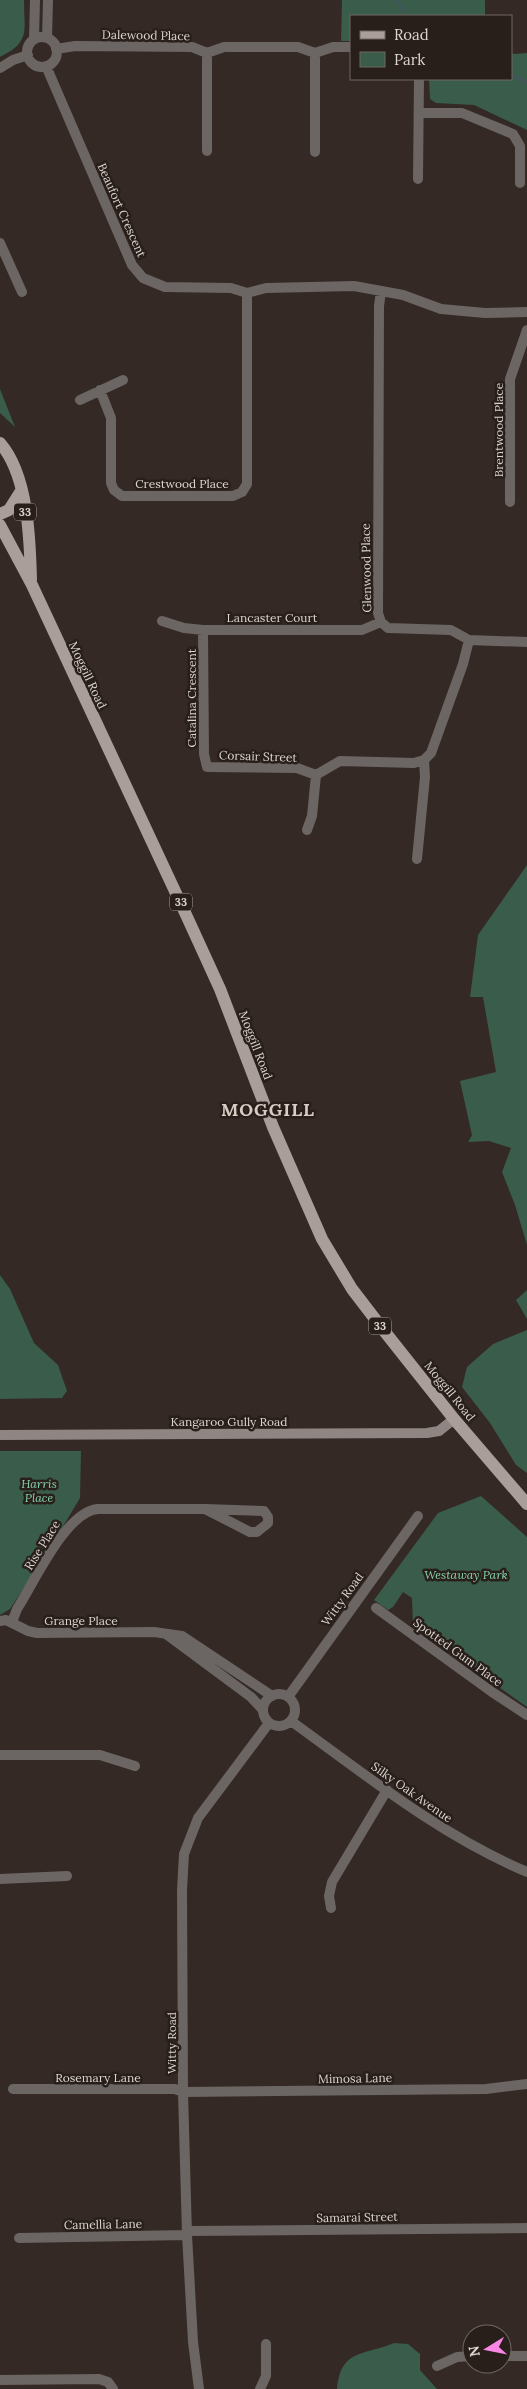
<svg xmlns="http://www.w3.org/2000/svg" width="527" height="2389" font-family="Lora,serif">
  <style>
    .green { fill: #395c4b }
    .lines { fill: none; stroke-linecap: round; stroke-linejoin: round }
    .stream { stroke: #425759; stroke-width: 3 }
    .minor { stroke: #6b6563; stroke-width: 10 }
    .secondary { stroke: #8f8582; stroke-width: 10 }
    .primary { stroke: #aa9e9a; stroke-width: 12 }
    .labels { text-anchor: middle; dominant-baseline: central; stroke-width: 5; stroke-linejoin: round; paint-order: stroke }
    .shield { fill: #291f1a; stroke: #a69e99; stroke-width: 1 }
    .shield-label { font-size: 11px; font-weight: bold; fill: #dbd4d0 }
    .street-label { font-size: 12px; fill: #dbd4d0; stroke: #291f1a }
    .park-label { font-size: 12px; font-style: italic; fill: #85d3ae; stroke: #291f1a }
    .district-label { font-size: 18px; font-weight: bold; letter-spacing: 1px; fill: #daccc5; stroke: #291f1a }
  </style>
  <rect width="100%" height="100%" fill="#342924"/>
  <!-- green -->
  <path class="green" d="M0,0H24C24,31 31,42 0,57Z
    M342,0H485V16H351V41H341Z
    M511,53L514,54L527,53V130L474,105L436,103L430,99L429,79H511Z
    M0,389L15,427L0,413Z
    M527,865V1245L515,1205L502,1172L511,1148L489,1141L468,1142L472,1135L460,1081L496,1072L483,997H470L478,935Z
    M0,1275L10,1289L34,1343L58,1365L67,1391L62,1398L0,1399Z
    M527,1290V1319L516,1300Z
    M527,1330V1473L516,1465L490,1423L462,1387L467,1367L493,1344Z
    M0,1451H81L80,1498L49,1550L10,1609L0,1615Z
    M481,1496L527,1537V1707L413,1626L412,1598L403,1592L393,1607L388,1610L374,1600L438,1513Z
    M394,2343L408,2344L420,2354V2370L437,2389H337C341,2349 362,2356 394,2343Z"/>
  <g class="lines">
    <!-- stream -->
    <path class="stream" d="M396,0L407,16
      M511,75L527,82"/>
    <!-- minor -->
    <path class="minor" d="M27 52a15 15 0 1 1 30 0a15 15 0 1 1-30 0Z
      M47,38L48,0
      M34,39L35,0
      M56,49L75,46L192,47L207,53L224,47H298L315,53L333,47H351
      M207,53V151
      M315,53V152
      M46,66L132,265L143,278L165,287L231,288L247,293L266,288L354,286L403,295L441,309L485,313L527,312
      M0,68L13,60L28,55
      M419,113H462L513,134L520,146V183
      M418,179L419,79
      M0,243L22,292
      M100,390L111,418V483L114,490L122,496H233L242,492L247,484V293
      M80,400L123,380
      M510,502V379L527,330
      M162,621L184,628L203,630H362L381,622
      M203,630L204,754L207,767L297,768L316,775L340,761L414,763L424,760L431,753L463,664L469,640L451,630L388,628L381,622L378,613L379,306L381,291
      M469,640L527,642
      M307,830L312,816L316,775
      M417,859L425,777L424,760
      M205,1509L264,1511L268,1517V1523L257,1532H250Z
      M376,1608L492,1692L527,1715
      M0,1621L6,1620L28,1631L37,1633L154,1632L182,1636L272,1696
      M12,1622L17,1609C34,1583 66,1511 98,1509H205
      M166,1634L251,1697L263,1710
      M263 1710a16 16 0 1 1 32 0a16 16 0 1 1-32 0Z
      M288,1697L418,1516
      M291,1721C367,1776 440,1835 527,1872
      M0,1755H100L135,1766
      M0,1879L67,1876
      M331,1908L329,1896L332,1882L387,1790
      M13,2089H175L183,2092L486,2089L527,2084
      M187,2231L527,2228
      M19,2238L187,2235
      M502,2356H527
      M437,2366L457,2357L472,2356
      M0,2380L99,2379L108,2382L113,2389
      M199,2389L193,2342L187,2235L183,2092L182,1890L184,1854L198,1818L269,1723
      M260,2389L266,2376V2344"/>
    <!-- secondary -->
    <path class="secondary" d="M0,1435L427,1433L439,1431L454,1419"/>
    <!-- primary -->
    <path class="primary" d="M0,443C28,475 30,539 31,580
      M0,514L9,510L21,491
      M0,525L32,585L188,919L220,989L273,1127L322,1239L352,1289L385,1332L454,1419L527,1504"/>
  </g>
  <g class="labels">
    <!-- shield labels -->
    <g class="shield">
      <rect x="14" y="503.5" width="22" height="17" rx="4"/>
      <rect x="170" y="893.5" width="22" height="17" rx="4"/>
      <rect x="369" y="1317.5" width="22" height="17" rx="4"/>
    </g>
    <g class="shield-label">
      <text x="25" y="512">33</text>
      <text x="181" y="902">33</text>
      <text x="380" y="1326">33</text>
    </g>
    <!-- street labels -->
    <g class="street-label">
      <text transform="translate(146 35) rotate(1)">Dalewood Place</text>
      <text transform="translate(122 210) rotate(66)">Beaufort Crescent</text>
      <text transform="translate(498 430) rotate(-90)">Brentwood Place</text>
      <text x="182" y="483">Crestwood Place</text>
      <text transform="translate(366 568) rotate(-91)">Glenwood Place</text>
      <text x="272" y="617">Lancaster Court</text>
      <text transform="translate(88 675) rotate(65)">Moggill Road</text>
      <text transform="translate(191 698) rotate(-90)">Catalina Crescent</text>
      <text transform="translate(258 756) rotate(2)">Corsair Street</text>
      <text transform="translate(256 1045) rotate(69)">Moggill Road</text>
      <text transform="translate(450 1391) rotate(51)">Moggill Road</text>
      <text x="229" y="1421">Kangaroo Gully Road</text>
      <text transform="translate(42 1545) rotate(-58)">Rise Place</text>
      <text transform="translate(342 1599) rotate(-54)">Witty Road</text>
      <text x="81" y="1620">Grange Place</text>
      <text transform="translate(458 1652) rotate(36)">Spotted Gum Place</text>
      <text transform="translate(412 1792) rotate(35)">Silky Oak Avenue</text>
      <text transform="translate(171 2043) rotate(-90)">Witty Road</text>
      <text x="98" y="2077">Rosemary Lane</text>
      <text transform="translate(355 2078) rotate(-1)">Mimosa Lane</text>
      <text transform="translate(357 2217) rotate(-1)">Samarai Street</text>
      <text transform="translate(103 2224) rotate(-1)">Camellia Lane</text>
    </g>
    <!-- park labels -->
    <g class="park-label">
      <text x="39" y="1483">Harris<tspan x="39" dy="14">Place</tspan></text>
      <text x="466" y="1574">Westaway Park</text>
    </g>
    <!-- district labels -->
    <g class="district-label">
      <text x="268" y="1109">MOGGILL</text>
    </g>
  </g>
  <!-- legend -->
  <rect x="350" y="15" width="162" height="65" fill="#291f1a" stroke="#706763"/>
  <rect x="360" y="31" width="25" height="8" fill="#aa9e9a" stroke="#706763"/>
  <text x="394" y="40" font-size="15" fill="#dbd4d0">Road</text>
  <rect x="360" y="52" width="25" height="15" fill="#395c4b" stroke="#706763"/>
  <text x="394" y="65" font-size="15" fill="#dbd4d0">Park</text>
  <!-- north arrow -->
  <g transform="translate(487 2349) rotate(260)"><circle r="24" fill="#291f1a" stroke="#706763"/>
  <path d="M0-4L9 19L0 12L-9 19Z" fill="#fa87e7"/>
  <text y="-8" font-size="14" font-weight="bold" text-anchor="middle" fill="#dbd4d0">N</text>
  </g>
</svg>
